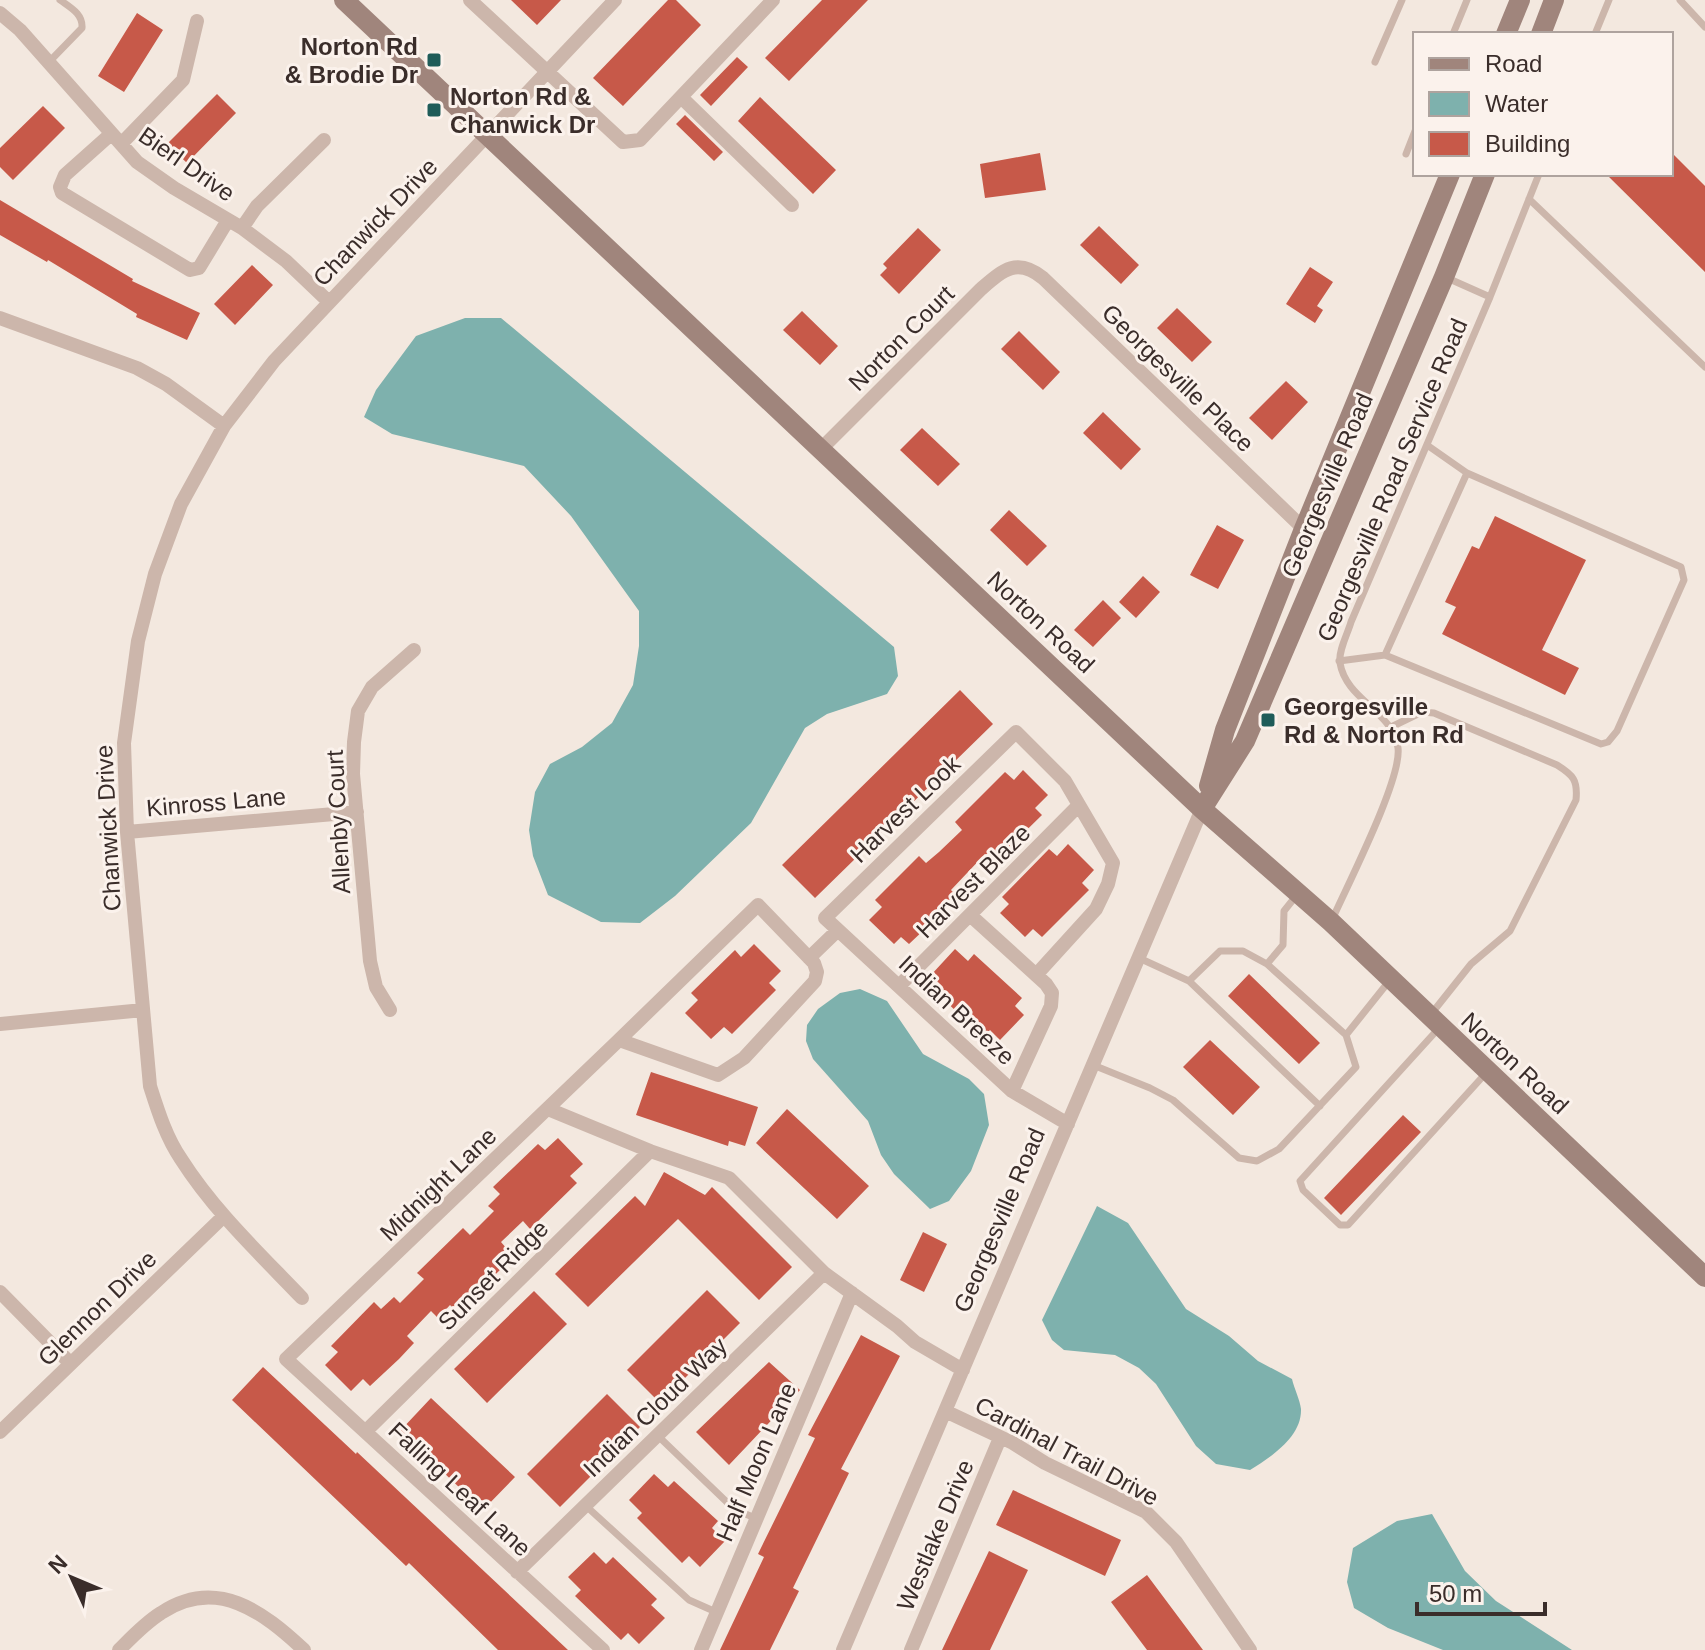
<svg xmlns="http://www.w3.org/2000/svg" width="1705" height="1650" font-family="Arial,sans-serif">
  <style>
    .water { fill: #7eb1ad }
    .building { fill: #c75949 }
    .lines { fill: none; stroke-linecap: round; stroke-linejoin: round }
    .lane { stroke: #ccb6ab; stroke-width: 7 }
    .street { stroke: #ccb6ab; stroke-width: 14 }
    .secondary { stroke: #a0857c; stroke-width: 20 }
    .poi-dot { fill: #1f5c59; stroke: #fbf2ec; stroke-width: 3 }
    .labels { text-anchor: middle; dominant-baseline: central; stroke-width: 6; stroke-linejoin: round; paint-order: stroke }
    .poi-label { font-size: 24px; font-weight: bold; fill: #3a2d2a; stroke: #fbf2ec; text-anchor: start }
    .street-label { font-size: 24px; fill: #3a2d2a; stroke: #fbf2ec }
  </style>
  <rect width="100%" height="100%" fill="#f3e8df"/>
  <!-- water -->
  <path class="water" d="M465,318H501L894,647L898,676L887,694L827,714L805,728L751,823L675,896L640,923L601,922L548,895L533,856L529,830L535,792L550,764L582,747L612,723L633,685L639,646V611L571,516L524,466L392,434L364,417L376,390L416,336Z
    M860,989L887,1001L923,1054L969,1079L984,1094L989,1125L971,1171L949,1201L930,1209L894,1174L881,1155L868,1121L813,1059L806,1041L807,1025L818,1009L840,993Z
    M1097,1206L1128,1223L1186,1309L1229,1336L1258,1361L1292,1379C1294,1388 1300,1400 1301,1409C1302,1437 1271,1457 1250,1470L1216,1464L1196,1446L1156,1384L1139,1368L1115,1355L1064,1350L1052,1340L1042,1320Z
    M1432,1514L1465,1571L1496,1601L1572,1650H1443L1388,1628L1354,1608L1347,1582L1353,1548L1397,1521Z"/>
  <!-- building -->
  <path class="building" d="M511,0H561L537,25Z
    M668,0H676L701,25L623,106L593,78Z
    M822,0H868L789,81L765,58Z
    M137,13L163,30L124,92L98,76Z
    M737,57L748,67L711,106L700,95Z
    M217,94L236,113L187,163L167,144Z
    M760,97L836,170L813,194L738,121Z
    M43,106L65,128L13,180L0,167V148Z
    M685,115L723,152L714,161L676,124Z
    M1671,152L1705,186V272L1606,174H1671Z
    M1040,153L1046,190L985,198L980,164Z
    M0,200L133,279L132,281L200,313L187,340L136,317L137,314L48,260L47,262L0,235Z
    M1099,226L1139,265L1121,284L1080,245Z
    M918,228L941,250L899,294L880,275L887,268L883,264Z
    M252,265L273,285L235,325L214,304Z
    M1310,267L1333,282L1317,306L1323,310L1315,323L1286,304Z
    M1177,308L1212,342L1192,362L1157,328Z
    M802,311L838,346L820,365L783,330Z
    M1019,331L1060,372L1043,390L1001,349Z
    M1286,381L1308,402L1272,440L1249,418Z
    M1103,412L1141,449L1121,470L1083,433Z
    M922,428L960,464L938,486L900,450Z
    M1009,510L1047,546L1027,566L990,530Z
    M1495,516L1586,560L1542,650L1579,668L1565,695L1442,634L1456,607L1445,602L1472,546L1479,549Z
    M1217,525L1244,540L1218,589L1190,575Z
    M1143,576L1160,592L1136,618L1119,602Z
    M1103,600L1121,618L1093,647L1074,630Z
    M960,690L993,724L815,898L782,865Z
    M1023,770L1048,795L1035,808L1042,815L994,862L985,854L951,890L958,898L909,944L901,937L894,944L869,920L882,907L875,900L919,856L926,863L939,852L962,830L955,822L1005,772L1014,780Z
    M1068,844L1094,870L1082,883L1089,890L1042,937L1033,929L1025,937L1000,913L1009,904L1002,897L1049,849L1057,856Z
    M754,944L781,971L769,983L776,990L732,1034L724,1027L711,1039L685,1013L698,1000L691,993L735,950L741,957Z
    M955,949L968,961L974,954L1022,998L1015,1006L1024,1015L1000,1040L990,1030L983,1037L937,993L943,987L931,975Z
    M1249,974L1320,1043L1299,1064L1228,996Z
    M1210,1040L1260,1087L1233,1115L1183,1067Z
    M651,1072L758,1107L745,1146L729,1141L728,1146L636,1115Z
    M787,1109L869,1186L837,1219L756,1143Z
    M1403,1115L1421,1132L1341,1215L1324,1198Z
    M558,1138L583,1164L570,1176L577,1183L530,1229L523,1221L501,1242L507,1249L495,1261L502,1268L457,1312L450,1305L438,1318L431,1311L407,1336L414,1343L399,1359L370,1386L363,1379L351,1391L325,1365L338,1352L331,1346L374,1302L381,1309L394,1297L400,1303L424,1279L417,1273L463,1228L470,1235L494,1211L488,1206L500,1194L493,1187L538,1144L545,1150Z
    M664,1172L705,1195L712,1187L792,1267L759,1300L678,1219L588,1307L555,1274L635,1196L645,1206Z
    M923,1232L947,1244L924,1292L900,1280Z
    M707,1290L740,1323L660,1403L627,1370Z
    M534,1291L567,1324L487,1403L454,1369Z
    M861,1335L900,1356L841,1469L849,1473L793,1588L799,1591L770,1650H720L764,1557L758,1554L815,1438L808,1435Z
    M769,1362L800,1390L729,1465L696,1432Z
    M263,1367L356,1454L357,1452L568,1650H498L409,1563L406,1566L232,1400Z
    M607,1394L640,1427L560,1507L527,1474Z
    M431,1398L515,1477L483,1510L400,1431Z
    M654,1474L668,1487L674,1481L718,1521L712,1528L725,1541L700,1567L689,1556L682,1563L637,1518L642,1513L629,1500Z
    M1013,1490L1121,1540L1105,1576L996,1525Z
    M989,1551L1028,1570L990,1650H942Z
    M594,1552L606,1564L613,1557L657,1599L651,1605L665,1618L639,1644L628,1633L621,1640L575,1596L581,1590L568,1577Z
    M1147,1575L1203,1650H1147L1111,1602Z"/>
  <g class="lines">
    <!-- lane -->
    <path class="lane" d="M1680,0L1705,27
      M1453,34L1467,0
      M1595,34L1609,0
      M49,62L82,28C83,14 71,8 60,0
      M1375,62L1402,0
      M1406,154L1415,131
      M1529,199L1705,367
      M1445,277L1490,297
      M1385,655L1601,744L1608,742L1617,731L1684,580L1681,567L1467,473
      M1339,661L1385,655L1467,473L1427,445
      M1389,728L1422,712L1434,713L1557,765C1573,775 1578,780 1576,800L1510,931L1471,964L1432,1013
      M1332,920C1347,886 1402,779 1398,748C1393,711 1346,700 1340,663C1338,651 1348,633 1351,622L1490,297L1539,174
      M1139,958L1189,981L1220,951H1243L1267,964L1283,945L1284,911L1296,896
      M1189,981L1320,1106
      M1439,1028L1300,1181L1303,1190L1340,1225H1348L1486,1073
      M1346,1035L1390,980
      M1093,1065L1150,1088L1173,1100L1239,1158L1257,1161L1279,1149L1356,1067L1346,1035L1267,964
      M657,1435L734,1509L755,1518
      M586,1506L689,1600L716,1612"/>
    <!-- street -->
    <path class="street" d="M470,0L623,142L640,140L773,0
      M0,13L20,30L137,162L174,188L242,228L286,261L329,302
      M682,98L792,205
      M111,134L65,175L60,187L62,193L190,270L199,268L228,220
      M121,144L183,80L197,21
      M242,228L257,206L324,140
      M0,318L137,368L166,384L224,426
      M820,450L981,289C1003,270 1017,257 1043,278L1304,529
      M127,832L357,812
      M758,905L814,963L817,972L815,981L744,1058L718,1075L619,1040Z
      M970,915L1046,984L1052,993L1051,1006L1012,1091
      M809,958L838,930
      M1036,975L1096,909L1108,884L1113,863L1065,781L1016,732L825,918L1012,1091L1068,1124
      M899,986L1078,806
      M390,1010L376,987L370,961L353,774L354,742L358,711L372,687L414,650
      M0,1024L143,1010
      M548,1109L650,1151L729,1178L824,1273L897,1326L915,1342L963,1370
      M0,1292L70,1363
      M302,1298C260,1254 214,1211 181,1159C166,1137 158,1111 150,1086L127,832L124,743L138,641L155,574L181,504L224,426L274,361L615,0
      M945,1411L1013,1443L1045,1463L1146,1512L1176,1542L1250,1650
      M366,1431L650,1151
      M0,1432L224,1216
      M517,1572L824,1273
      M119,1650C132,1637 145,1623 161,1613C217,1576 263,1612 304,1650
      M603,1650L286,1359L619,1040
      M701,1650L852,1293
      M843,1650L1202,809
      M911,1650L1000,1438"/>
    <!-- secondary -->
    <path class="secondary" d="M344,0L1202,809L1331,922L1705,1277
      M1506,34L1520,0
      M1541,34L1554,0
      M1209,786L1225,730L1304,529L1450,174
      M1202,809L1245,741L1444,277L1485,174"/>
  </g>
  <!-- markers -->
  <g class="poi-dot">
    <rect x="426" y="52" width="16" height="16" rx="4"/>
    <rect x="426" y="102" width="16" height="16" rx="4"/>
    <rect x="1260" y="712" width="16" height="16" rx="4"/>
  </g>
  <g class="labels">
    <!-- poi labels -->
    <g class="poi-label">
      <text x="418" y="46" text-anchor="end">Norton Rd<tspan x="418" dy="28">&amp; Brodie Dr</tspan></text>
      <text x="450" y="96">Norton Rd &amp;<tspan x="450" dy="28">Chanwick Dr</tspan></text>
      <text x="1284" y="706">Georgesville<tspan x="1284" dy="28">Rd &amp; Norton Rd</tspan></text>
    </g>
    <!-- street labels -->
    <g class="street-label">
      <text transform="translate(187 164) rotate(35)">Bierl Drive</text>
      <text transform="translate(375 222) rotate(-46)">Chanwick Drive</text>
      <text transform="translate(901 338) rotate(-45)">Norton Court</text>
      <text transform="translate(1178 378) rotate(44)">Georgesville Place</text>
      <text transform="translate(1392 480) rotate(-67)">Georgesville Road Service Road</text>
      <text transform="translate(1327 485) rotate(-67)">Georgesville Road</text>
      <text transform="translate(1041 622) rotate(43)">Norton Road</text>
      <text transform="translate(216 802) rotate(-5)">Kinross Lane</text>
      <text transform="translate(905 809) rotate(-44)">Harvest Look</text>
      <text transform="translate(338 822) rotate(-93)">Allenby Court</text>
      <text transform="translate(108 828) rotate(-93)">Chanwick Drive</text>
      <text transform="translate(973 881) rotate(-45)">Harvest Blaze</text>
      <text transform="translate(957 1010) rotate(43)">Indian Breeze</text>
      <text transform="translate(1515 1063) rotate(43)">Norton Road</text>
      <text transform="translate(438 1184) rotate(-44)">Midnight Lane</text>
      <text transform="translate(999 1220) rotate(-67)">Georgesville Road</text>
      <text transform="translate(493 1275) rotate(-45)">Sunset Ridge</text>
      <text transform="translate(97 1308) rotate(-44)">Glennon Drive</text>
      <text transform="translate(655 1407) rotate(-44)">Indian Cloud Way</text>
      <text transform="translate(1067 1451) rotate(28)">Cardinal Trail Drive</text>
      <text transform="translate(756 1462) rotate(-67)">Half Moon Lane</text>
      <text transform="translate(460 1489) rotate(43)">Falling Leaf Lane</text>
      <text transform="translate(935 1535) rotate(-67)">Westlake Drive</text>
    </g>
  </g>
  <!-- legend -->
  <rect x="1413" y="32" width="260" height="144" fill="#fbf2ec" stroke="#aea39e" stroke-width="2"/>
  <rect x="1429" y="58" width="40" height="12" fill="#a0857c" stroke="#aea39e" stroke-width="2"/>
  <text x="1485" y="72" font-size="24" fill="#3a2d2a">Road</text>
  <rect x="1429" y="92" width="40" height="24" fill="#7eb1ad" stroke="#aea39e" stroke-width="2"/>
  <text x="1485" y="112" font-size="24" fill="#3a2d2a">Water</text>
  <rect x="1429" y="132" width="40" height="24" fill="#c75949" stroke="#aea39e" stroke-width="2"/>
  <text x="1485" y="152" font-size="24" fill="#3a2d2a">Building</text>
  <!-- north arrow -->
  <g transform="translate(72 1578) rotate(314)" stroke="#fbf2ec" stroke-width="6" paint-order="stroke">
  <path d="M0-6L14 30L0 20L-14 30Z" fill="#3a2d2a"/>
  <text y="-12" font-size="22" font-weight="bold" text-anchor="middle" fill="#3a2d2a">N</text>
  </g>
  <!-- scale -->
  <path d="M1417 1602v12h128v-12" fill="none" stroke="#3a2d2a" stroke-width="4"/>
  <text x="1429" y="1602" font-size="24" fill="#3a2d2a" stroke="#fbf2ec" stroke-width="6" paint-order="stroke">50 m</text>
</svg>
